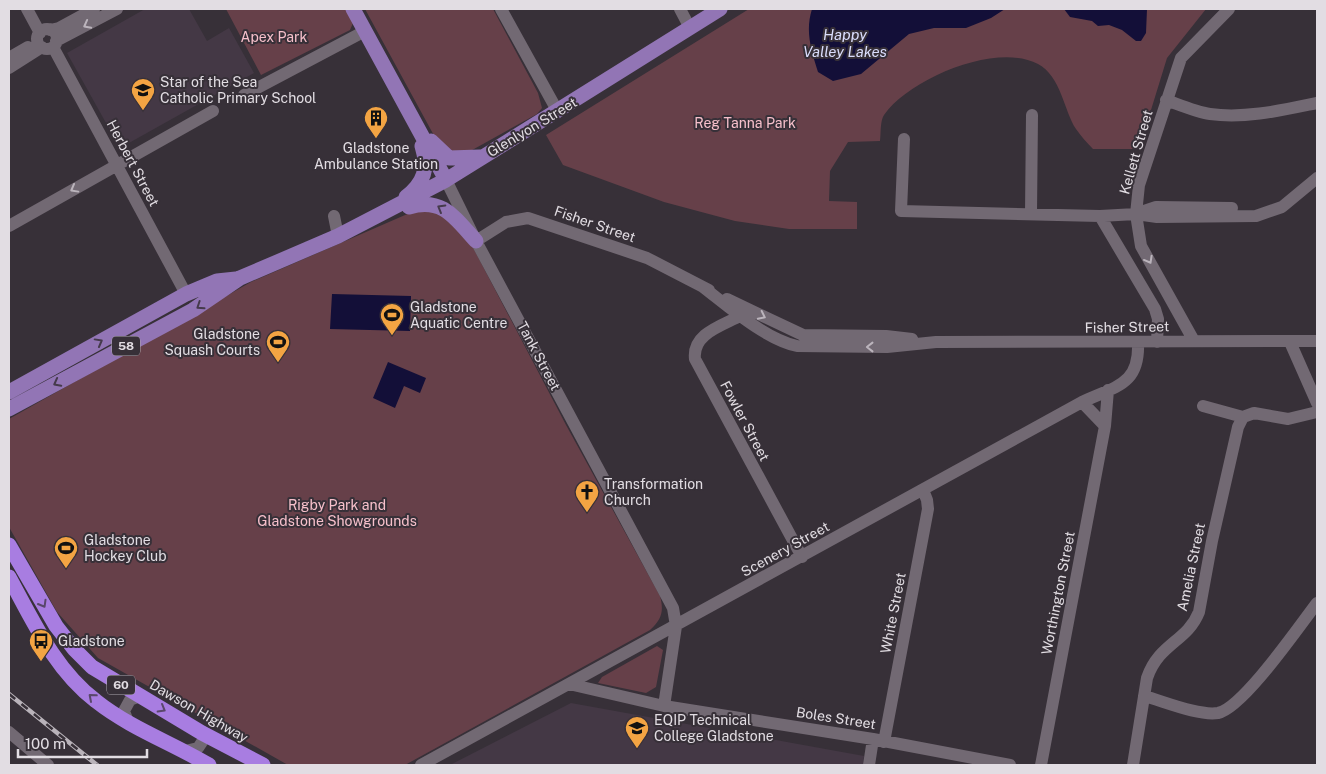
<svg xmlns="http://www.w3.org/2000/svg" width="1326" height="774" font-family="'Public Sans',sans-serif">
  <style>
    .built { fill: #443845 }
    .green { fill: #664049 }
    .water { fill: #130f38 }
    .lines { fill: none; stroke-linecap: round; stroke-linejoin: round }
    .minor { stroke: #726973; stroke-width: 12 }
    .major { stroke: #9275b5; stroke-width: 15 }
    .highway { stroke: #a87de1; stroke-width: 15 }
    .rail-casing { stroke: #b9b3ba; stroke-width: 4.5 }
    .rail { stroke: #373038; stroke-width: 2.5; stroke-dasharray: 8; stroke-linecap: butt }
    .oneway { stroke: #bbb4bc }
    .oneway2 { stroke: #453a4b }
    .oneway3 { stroke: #59476b }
    .labels { text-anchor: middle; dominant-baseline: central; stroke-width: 4; stroke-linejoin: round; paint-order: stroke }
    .shield { fill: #373038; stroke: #afa9b0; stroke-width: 1 }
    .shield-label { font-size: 12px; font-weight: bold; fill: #e2dde3 }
    .park-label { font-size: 14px; fill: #f7c0cb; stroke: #373038 }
    .poi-label { font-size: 14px; fill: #e2dde3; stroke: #373038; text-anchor: start }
    .street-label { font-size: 14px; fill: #e2dde3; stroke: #373038 }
    .water-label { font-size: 15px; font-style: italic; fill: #daddfc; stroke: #373038 }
  </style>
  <rect width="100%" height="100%" fill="#373038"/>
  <!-- built -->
  <path class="built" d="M145,9H189L207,41L229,28L254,73L120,148L67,53Z
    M571,703L864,756L863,765H450Z"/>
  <!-- green -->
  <path class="green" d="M226,9H347L353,23L350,30L261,75Z
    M365,9H493L538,93L542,108L537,114L465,154H456L437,141Z
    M749,9H1206L1167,58L1139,149H1093C1087,143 1081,136 1076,129C1064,111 1061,76 1038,64C997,42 910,78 884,115C880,121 881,133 880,141L848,142L830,171L829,201L857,202V229H789L735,221L664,202L563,165L546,135Z
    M437,209L468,238L566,425L660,596C664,611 662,619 650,630L405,765H288L98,658L57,612L9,527V419L251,282L412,212Z
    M657,646L663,650L656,687L646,693L598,683L602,677Z"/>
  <!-- water -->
  <path class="water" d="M812,9H1005L991,18L966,28H934L909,34L861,74L833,81L818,72C811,50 805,31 812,9Z
    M1064,9H1147L1146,33L1141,41H1136L1122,30L1109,25L1098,26L1092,21L1070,17Z
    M332,294L411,296L410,331L330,329Z
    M388,362L426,378L420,393L404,386L395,408L373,398Z"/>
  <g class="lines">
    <!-- minor -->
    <path class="minor" d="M27,9L40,33
      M501,9L558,112
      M680,9L690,28
      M37 39a10 10 0 1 1 20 0a10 10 0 1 1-20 0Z
      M50,30L59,28L94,9
      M56,41L117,9
      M53,47L186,294
      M9,58L28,47
      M9,68L42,47
      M244,95L365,31
      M1166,100C1180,105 1196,112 1210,114C1245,119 1283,110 1317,103
      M904,139L901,211L1100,216L1136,214L1157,217L1256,216L1282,207L1317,178
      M446,180L476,241L673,608L676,626L664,706
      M1031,213L1032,115
      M1138,213L1156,207L1232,208
      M334,216L338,236
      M1100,216L1155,309L1158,319L1157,342
      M9,226L213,111
      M476,241L506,222L528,218L647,258L709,290
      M703,287C729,307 765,339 797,346L887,347L936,342L1317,341
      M727,299L803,335L886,336L912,339
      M740,316C721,326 692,334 695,359L802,557
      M1194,341L1141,246L1136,214L1139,185L1181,58L1229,9
      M1290,342L1317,403
      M1082,402L1105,426
      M1203,406L1243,417L1254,413L1288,419L1317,412
      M569,684L664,706L873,739L1010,765
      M1144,696C1163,701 1198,716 1218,713C1243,708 1300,625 1317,603
      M128,722L124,711L130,700L140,696
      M9,732L48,765
      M884,742L928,509L927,500L923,490
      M185,751L198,748L204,739L202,733
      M421,765L1082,402C1116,386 1140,385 1138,342
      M869,765L873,739
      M1041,765L1105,426L1108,390
      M1133,765L1147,678C1159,643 1187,642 1199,612L1212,541L1238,427L1243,417"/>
    <!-- major -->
    <path class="major" d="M353,9L446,180
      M431,141L449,158L480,157
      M406,197C424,183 429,168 422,146
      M409,207C443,197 455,218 476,241
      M9,392L186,294L217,281L236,279
      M9,409L193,310L240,278L338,236L446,180L720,9"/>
    <!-- highway -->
    <path class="highway" d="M9,545L56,626L74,649L92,667L202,733L263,765
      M9,577C33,621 55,670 96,701C130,728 172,743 209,765"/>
    <!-- rail casing -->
    <g class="rail-casing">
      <path id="rail" d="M9,694L97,765"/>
    </g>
    <!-- rail -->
    <use href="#rail" class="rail"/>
  </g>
  <!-- one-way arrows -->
  <defs><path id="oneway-chevron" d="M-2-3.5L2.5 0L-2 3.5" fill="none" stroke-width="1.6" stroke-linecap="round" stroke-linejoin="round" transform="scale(1.25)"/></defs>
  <g class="oneway">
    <use href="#oneway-chevron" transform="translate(87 25) rotate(152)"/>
    <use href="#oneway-chevron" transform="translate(74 189) rotate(151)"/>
    <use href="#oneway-chevron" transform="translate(1149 260) rotate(61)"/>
    <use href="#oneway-chevron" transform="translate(762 316) rotate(26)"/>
    <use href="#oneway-chevron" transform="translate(870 347) rotate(-180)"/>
  </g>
  <g class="oneway2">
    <use href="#oneway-chevron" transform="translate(441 208) rotate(-150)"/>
    <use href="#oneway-chevron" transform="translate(200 306) rotate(146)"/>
    <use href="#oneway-chevron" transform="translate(99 342) rotate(-29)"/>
    <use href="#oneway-chevron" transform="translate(57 383) rotate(152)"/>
  </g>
  <g class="oneway3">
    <use href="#oneway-chevron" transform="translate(43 604) rotate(60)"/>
    <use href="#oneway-chevron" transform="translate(92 697) rotate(-139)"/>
    <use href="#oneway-chevron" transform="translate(162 709) rotate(30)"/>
  </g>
  <!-- icons -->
  <defs>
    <g id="school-pin" transform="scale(1.25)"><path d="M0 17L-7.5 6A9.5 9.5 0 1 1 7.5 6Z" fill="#f3a443" stroke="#373038"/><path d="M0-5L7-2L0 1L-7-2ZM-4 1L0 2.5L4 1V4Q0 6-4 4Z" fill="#111"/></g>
    <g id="building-pin" transform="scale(1.25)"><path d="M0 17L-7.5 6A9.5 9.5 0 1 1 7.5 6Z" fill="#f3a443" stroke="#373038"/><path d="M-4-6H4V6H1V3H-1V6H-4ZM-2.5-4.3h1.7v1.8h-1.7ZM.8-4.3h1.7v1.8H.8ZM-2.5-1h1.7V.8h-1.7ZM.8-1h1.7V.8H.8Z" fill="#111"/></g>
    <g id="stadium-pin" transform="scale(1.25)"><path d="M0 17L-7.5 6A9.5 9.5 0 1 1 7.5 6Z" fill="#f3a443" stroke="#373038"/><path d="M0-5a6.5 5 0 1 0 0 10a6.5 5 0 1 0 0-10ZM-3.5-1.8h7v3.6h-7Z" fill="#111"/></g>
    <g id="church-pin" transform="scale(1.25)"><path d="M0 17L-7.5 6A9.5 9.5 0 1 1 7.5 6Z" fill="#f3a443" stroke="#373038"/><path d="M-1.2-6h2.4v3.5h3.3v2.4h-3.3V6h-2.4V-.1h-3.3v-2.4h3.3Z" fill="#111"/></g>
    <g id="bus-pin" transform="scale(1.25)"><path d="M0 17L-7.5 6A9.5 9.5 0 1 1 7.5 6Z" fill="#f3a443" stroke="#373038"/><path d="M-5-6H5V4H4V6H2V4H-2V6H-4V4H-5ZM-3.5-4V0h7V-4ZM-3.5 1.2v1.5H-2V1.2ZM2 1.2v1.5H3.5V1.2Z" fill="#111"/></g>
    <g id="university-pin" transform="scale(1.25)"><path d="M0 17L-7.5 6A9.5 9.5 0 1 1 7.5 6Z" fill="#f3a443" stroke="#373038"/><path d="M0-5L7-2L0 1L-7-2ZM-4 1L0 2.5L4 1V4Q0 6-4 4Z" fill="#111"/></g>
  </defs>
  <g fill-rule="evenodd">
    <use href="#school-pin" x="143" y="90"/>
    <use href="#building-pin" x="376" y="118"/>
    <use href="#stadium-pin" x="392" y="315"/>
    <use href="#stadium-pin" x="278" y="342"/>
    <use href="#church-pin" x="587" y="492"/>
    <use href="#stadium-pin" x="66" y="548"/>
    <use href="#bus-pin" x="41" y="641"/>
    <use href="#university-pin" x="637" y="728"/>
  </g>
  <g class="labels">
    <!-- shield labels -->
    <g class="shield">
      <rect x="112" y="336.5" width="28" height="19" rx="4"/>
      <rect x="107" y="675.5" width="28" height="19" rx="4"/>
    </g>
    <g class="shield-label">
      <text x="126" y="346">58</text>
      <text x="121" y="685">60</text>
    </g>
    <!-- park labels -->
    <g class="park-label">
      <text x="274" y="37">Apex Park</text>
      <text x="745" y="123">Reg Tanna Park</text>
      <text x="337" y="505">Rigby Park and<tspan x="337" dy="16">Gladstone Showgrounds</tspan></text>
    </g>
    <!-- poi labels -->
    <g class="poi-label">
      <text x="160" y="82">Star of the Sea<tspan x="160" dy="16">Catholic Primary School</tspan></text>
      <text x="376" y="148" text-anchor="middle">Gladstone<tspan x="376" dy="16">Ambulance Station</tspan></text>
      <text x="410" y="307">Gladstone<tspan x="410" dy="16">Aquatic Centre</tspan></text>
      <text x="260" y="334" text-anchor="end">Gladstone<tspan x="260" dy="16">Squash Courts</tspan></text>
      <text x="604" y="484">Transformation<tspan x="604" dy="16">Church</tspan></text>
      <text x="84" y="540">Gladstone<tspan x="84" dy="16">Hockey Club</tspan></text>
      <text x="58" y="641">Gladstone</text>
      <text x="654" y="720">EQIP Technical<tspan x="654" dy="16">College Gladstone</tspan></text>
    </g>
    <!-- street labels -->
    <g class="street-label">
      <text transform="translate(532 127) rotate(-31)">Glenlyon Street</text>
      <text transform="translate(1136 152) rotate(-74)">Kellett Street</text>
      <text transform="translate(133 163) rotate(62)">Herbert Street</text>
      <text transform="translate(595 224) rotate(19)">Fisher Street</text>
      <text transform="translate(1127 327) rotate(-1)">Fisher Street</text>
      <text transform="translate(539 356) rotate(62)">Tank Street</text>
      <text transform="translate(745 421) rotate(62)">Fowler Street</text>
      <text transform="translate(785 549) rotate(-29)">Scenery Street</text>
      <text transform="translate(1191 567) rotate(-78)">Amelia Street</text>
      <text transform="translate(1058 593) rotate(-79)">Worthington Street</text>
      <text transform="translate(893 613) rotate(-79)">White Street</text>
      <text transform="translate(199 711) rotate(30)">Dawson Highway</text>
      <text transform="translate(836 718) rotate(9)">Boles Street</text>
    </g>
    <!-- water labels -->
    <g class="water-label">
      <text x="845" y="34">Happy<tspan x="845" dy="17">Valley Lakes</tspan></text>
    </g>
  </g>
  <!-- border -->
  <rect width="1326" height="774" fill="none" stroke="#e2dde3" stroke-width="20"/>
  <!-- scale -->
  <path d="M18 749v8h129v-8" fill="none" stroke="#e2dde3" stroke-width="2.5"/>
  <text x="25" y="749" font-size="15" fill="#e2dde3" stroke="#373038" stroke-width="4" paint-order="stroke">100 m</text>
</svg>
